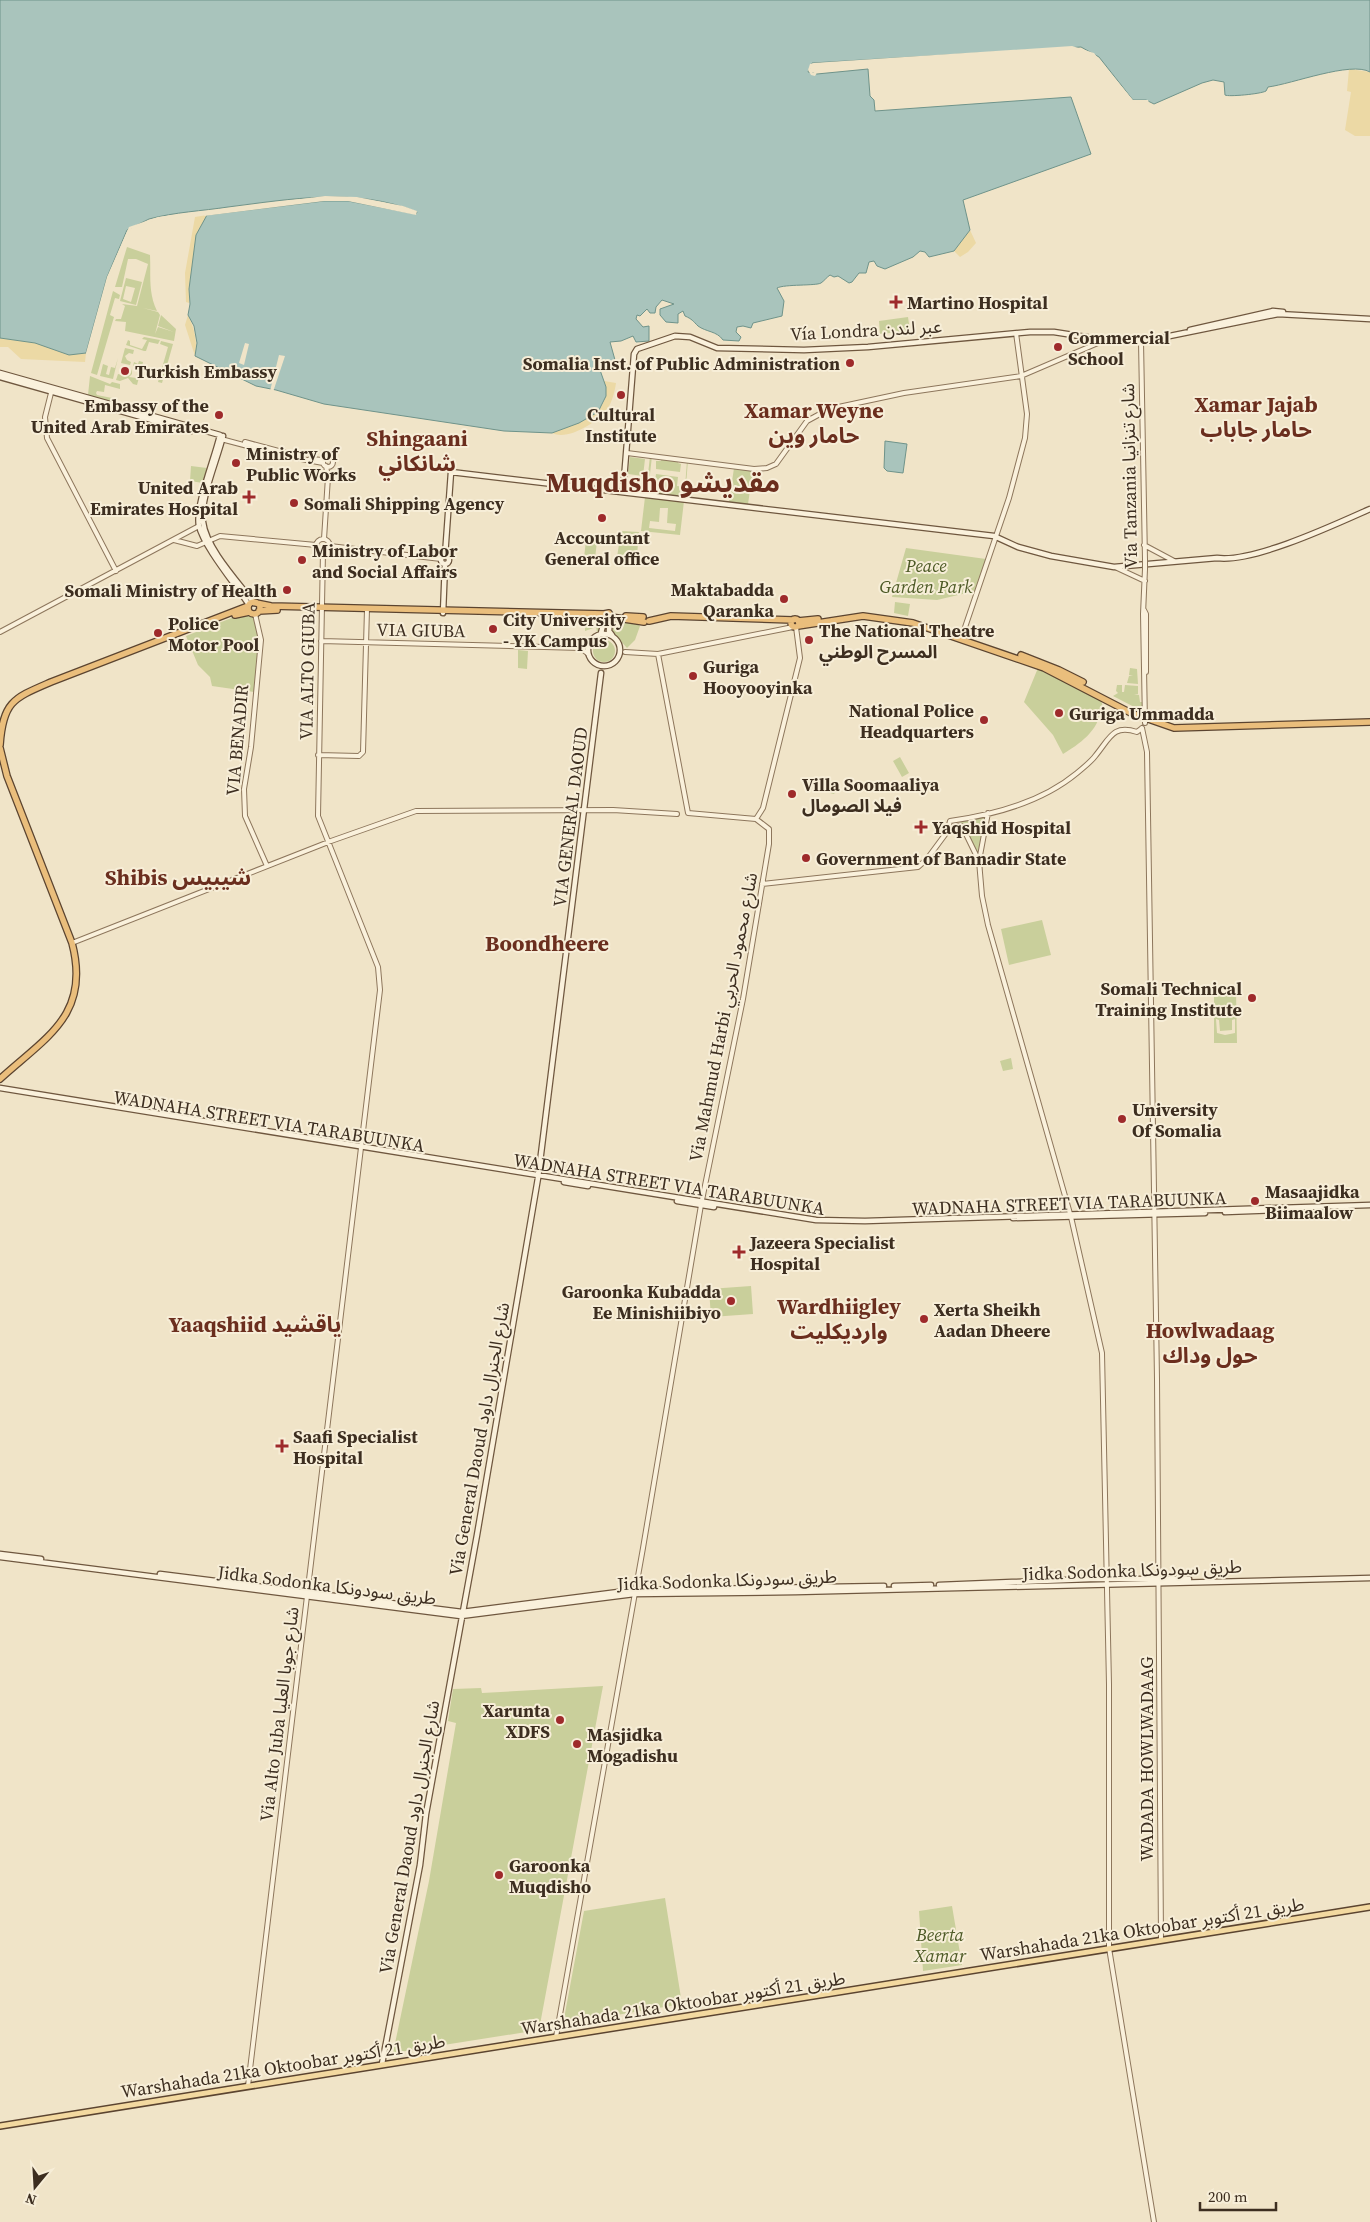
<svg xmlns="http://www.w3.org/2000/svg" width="1370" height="2222" font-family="'Source Serif 4','Noto Sans Arabic',serif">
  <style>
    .green { fill: #c9cf9b; fill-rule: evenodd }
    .sand { fill: #ecd9a5 }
    .water { fill: #a9c4bc; stroke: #6f938a }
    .pier { fill: #f0e4c8 }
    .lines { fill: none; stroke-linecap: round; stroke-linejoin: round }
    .tertiary-casing { stroke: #8d765c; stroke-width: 6 }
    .secondary-casing { stroke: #6f573f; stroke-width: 7 }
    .primary-casing { stroke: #5b4430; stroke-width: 8 }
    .trunk-casing { stroke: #5b4430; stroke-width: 8 }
    .tertiary { stroke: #faf1dc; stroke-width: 4 }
    .secondary { stroke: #faf1dc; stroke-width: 4.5 }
    .primary { stroke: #f3d9a0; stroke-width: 5 }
    .trunk { stroke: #eabe7c; stroke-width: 5.5 }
    .tertiary-bridge-casing { stroke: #8d765c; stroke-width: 6; stroke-linecap: butt }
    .tertiary-bridge { stroke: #faf1dc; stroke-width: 4 }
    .poi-dot { fill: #9e2a2b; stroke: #f7eed8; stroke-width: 2 }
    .labels { text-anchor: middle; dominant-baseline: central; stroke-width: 4; stroke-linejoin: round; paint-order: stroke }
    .poi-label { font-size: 18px; font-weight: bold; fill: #3d2e20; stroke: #f7eed8; text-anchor: start }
    .street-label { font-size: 18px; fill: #3d2e20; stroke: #f7eed8 }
    .park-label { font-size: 18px; font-style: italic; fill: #4d5a26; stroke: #f7eed8 }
    .district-label { font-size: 22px; font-weight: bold; fill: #6b2e1e; stroke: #f7eed8 }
    .town-label { font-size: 28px; font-weight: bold; fill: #6b2e1e; stroke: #f7eed8 }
  </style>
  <rect width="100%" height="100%" fill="#f0e4c8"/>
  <!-- green -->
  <path class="green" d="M127,247L150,255C151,276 148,292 157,311L143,308L158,312L160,315L155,334L158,327L174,332L158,326L161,315L176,329L174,341L125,331L126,322L115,321L116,319H121L125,306L122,304L137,306L148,264L136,259H128L122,287H115Z
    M126,278L142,282L136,305L120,301ZM126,286L135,288L131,302L123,299Z
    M113,291L120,295L119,299L115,298L110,315L114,317L97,375L91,373Z
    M908,317L910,331L880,334L879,321Z
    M144,337L160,340L158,344L149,342L146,351H144L126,345L128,340L130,341V345L142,349L147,340L142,339Z
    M161,341L173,344L162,383L158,382L168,347L160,344Z
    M125,348L134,350L133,354L129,353L125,356L127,360L131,362L130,365L121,363Z
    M118,358L113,379L100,376L103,364L108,366L106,374L109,375L111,367L115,368Z
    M139,361L143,362L137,385L133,384L128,378L120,381L116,380L118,374L125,376V373L130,375L132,369V374L129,377L136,378L139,368L133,366L134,362L138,364Z
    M90,376L110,384L112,382L120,384V389L105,385L104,392L97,391L96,393L97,395L117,399L116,403L88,395Z
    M650,456L688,460L685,498L646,493ZM652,456L661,458V461H656V469L680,472L681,464L678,463V461H687L685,487L677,486L678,477L656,474L655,483H649Z
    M630,457L645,459L643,476L628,474Z
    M191,466L207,468L203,483L190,481Z
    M734,468L753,470L748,504L729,502Z
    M645,497L684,501L680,535L641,531ZM660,508H668L667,523L676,524L675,531L649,528L650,521L659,522Z
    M621,531L639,532L636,567L616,564Z
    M586,540L597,541L595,559L584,558Z
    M906,548L986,559L975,591L937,600L892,597Z
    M895,602L910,604L908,616L894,613Z
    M249,614L253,616L259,637L254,692L212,686L210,677L198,665L186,636L234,617Z
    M585,619L592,621L594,626L596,621L598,622L599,631L597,632L596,627L585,631Z
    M615,621L634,622L640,626L635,640L627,648L612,631Z
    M593 651a11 11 0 1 1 22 0a11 11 0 1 1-22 0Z
    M518,650L528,651L527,669L518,668Z
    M1038,668L1101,699L1103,708L1100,710C1100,730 1078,745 1063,754L1053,735L1024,702Z
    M1130,668L1137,669L1138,684L1127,683L1129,676H1133V679V676L1129,675Z
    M1117,685H1122V692H1124L1125,685L1138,686V694H1134L1139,695L1140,702H1142V711L1113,696L1118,693L1116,691Z
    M900,757L909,773L902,777L893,761Z
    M835,785L836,791L834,794L818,790Z
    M986,815L977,856L966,828L958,823Z
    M1042,920L1051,955L1009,965L1001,929Z
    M1214,992H1236L1237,1043H1214ZM1216,1019L1219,1020L1220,1031L1232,1030V1020L1235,1019V1033L1225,1035L1217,1033Z
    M1011,1058L1013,1069L1003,1071L1000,1061Z
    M751,1286L753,1314L711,1317L709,1289Z
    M603,1686L539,2030L393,2053L429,1881L456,1723L448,1721L453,1689L481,1688L482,1693Z
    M665,1898L682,2004L563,2024L584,1911Z
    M952,1906L962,1965L923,1971L919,1911Z"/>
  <!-- sand -->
  <path class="sand" d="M1349,69L1370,72V136H1355L1345,130L1351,92L1347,91Z
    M207,215L196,236L189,289V303L186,302L185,273L195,217Z
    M970,230L976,243L968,252L960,257L954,251Z
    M188,315C194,328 198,341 195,356L185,325Z
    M0,338C12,339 24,340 36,343C54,348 66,357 86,353L85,362L21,359L8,347H0Z
    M604,381L616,383C615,390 612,403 607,409C598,422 568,441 552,433C575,424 615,414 604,381Z"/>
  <!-- water -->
  <path class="water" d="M0,0H1370V72C1351,61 1292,84 1268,87L1266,91C1261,94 1228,97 1225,95L1224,82L1213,80L1202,83L1154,104L1146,100H1133L1099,57L1081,47L812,63L808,72L817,74L868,69L870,96L874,100L875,111L1071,97L1091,154L963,200L970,230L954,251L929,257L925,252L920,251L913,257L885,269L877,266L874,261L869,262L866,273H859L852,282L849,283L838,276L834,277L830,275C827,277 824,281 821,283C816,286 785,284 777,288L784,301L782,316L753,323L751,328L743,326L737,327L736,332L741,337L739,341L723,340C717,331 706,332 698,326C693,321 692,319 685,316L683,311L678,314V323L666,322L660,315V309L674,304L662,300L656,307L655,313H650L647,309L640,316L637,315L636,319L643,327L649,326V341L636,342L633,336L621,341L610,342L615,360L609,368H602L600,370L606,387V396L598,412L579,423L552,433L504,431L324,404L276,390L256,386L195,356L197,343L194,326L188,315L190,304L189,289L196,235L207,215L324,201H348L416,214L417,212C356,187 292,199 228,207C202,211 175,212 149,219L127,230L107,277L86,353L69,355L35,343L0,338Z
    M885,441L907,444L903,473L887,471L884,468Z"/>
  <!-- pier -->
  <path class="pier" d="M1072,46L1094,53L1133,100H1148L1150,106L1146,103L1132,102L1097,59L1087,52L1072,49L814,65L810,69L813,73L818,71L815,76L811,75L808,70L810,64L814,63Z
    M325,196L357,197L403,206L417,211L416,215L348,201H324L204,216L206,213L221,211L159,219L131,229L110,278L89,353H86L107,277L129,227L158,217Z
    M245,343L249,344L244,365L239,363Z
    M279,355L285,356L273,392L270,391Z"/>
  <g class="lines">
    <!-- tertiary casing -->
    <g class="tertiary-casing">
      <path id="tertiary" d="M1141,341L1145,560
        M52,389L45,417L47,438L116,571
        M221,439L285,456L323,463
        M245,442L301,457
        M627,453L754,469L767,468L776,464L807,421L829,409L904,393L1021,376L1105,340
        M323 462a5 5 0 1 1 10 0a5 5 0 1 1-10 0Z
        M310,459L323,460
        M324,539L328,477L326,466
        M316 546a7 7 0 1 1 14 0a7 7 0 1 1-14 0Z
        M174,540L197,546L220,536L316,545
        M1144,545L1174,561
        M330,546L441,559
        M1115,567L1145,581
        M1145,569L1143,614L1145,723
        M1144,610L1146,614V672
        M255,614L261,640L251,747L244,789L245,816L267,866
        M0,632L199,526
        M961,639L1009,498L1025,438L1027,414L1016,333
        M321,641L581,648L588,645
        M581,648L587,653
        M625,652L658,654L793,627
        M1142,728L1147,752L1157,1379L1161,1939
        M318,755L359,756L363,752L367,609
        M988,813L979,861L982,896L988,925L1071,1217L1102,1353L1109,1684V1948L1154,2222
        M756,819L763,808L800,658L796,627
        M948,831L955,826H962L979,861
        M762,884L918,867L927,859L947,832L950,821C994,815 1042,802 1077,773C1084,767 1091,762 1096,755C1110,738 1113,724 1137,732L1142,728
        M72,943L331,841L416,811L613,810L677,814
        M556,2037L643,1548L701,1205L743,999L769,844V829L756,819L688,813L658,654
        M248,2086L380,990L378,967L318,816L323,552"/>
    </g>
    <!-- secondary casing -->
    <g class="secondary-casing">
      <path id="secondary" d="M1190,330L1273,311L1283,312
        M0,373L220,435C215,458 195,505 199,526C204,547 236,585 249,605
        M0,377L191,431
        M223,436C217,461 200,498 203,522C206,548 238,582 254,603
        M623,492L634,354L637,349L675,336L690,337L717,348L804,350L868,347L1030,332H1054L1105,340L1145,341L1278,314L1370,319
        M445,556L451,472L994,536L1018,547L1051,556L1114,567L1217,558C1253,563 1334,525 1370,509
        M441 560a4 4 0 1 1 8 0a4 4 0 1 1-8 0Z
        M443,613L445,564
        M610,618L609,631L612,635
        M601,633L605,618
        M588 650a16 16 0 1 1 32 0a16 16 0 1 1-32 0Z
        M0,1088L816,1220L865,1221L1370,1205
        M564,1182L588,1186
        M677,1201L714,1207
        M1225,1212L1278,1210
        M1013,1218L1205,1213
        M0,1554L41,1559
        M0,1557L461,1616L634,1594L796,1592L1370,1578
        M160,1574L462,1612L634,1590L884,1586
        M939,1585L1090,1579H1189
        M894,1586L931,1585
        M382,2064L420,1865L426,1814L477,1535L538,1178L601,673"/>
    </g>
    <!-- primary casing -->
    <g class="primary-casing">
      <path id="primary" d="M0,2126L1370,1907"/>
    </g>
    <!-- trunk casing -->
    <g class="trunk-casing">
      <path id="trunk" d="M248 608a6 6 0 1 1 12 0a6 6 0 1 1-12 0Z
        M256,603L271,606L605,614
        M259,611L277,610
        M235,615L249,612
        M626,616L643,617
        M611,617L609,613L604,614L607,619L611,617L644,622
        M791 623a4 4 0 1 1 8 0a4 4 0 1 1-8 0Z
        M649,621L671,616L793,620
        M798,621L818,619
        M798,626L863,616L913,623L1044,668L1131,713L1174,728L1370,722
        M1021,655L1059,670L1083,682
        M0,745C3,701 14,698 51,682L248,606
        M0,748L7,776L72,943C91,1015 46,1037 0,1079"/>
    </g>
    <!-- tertiary -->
    <use href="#tertiary" class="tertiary"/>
    <!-- secondary -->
    <use href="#secondary" class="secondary"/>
    <!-- primary -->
    <use href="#primary" class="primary"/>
    <!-- trunk -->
    <use href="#trunk" class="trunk"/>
    <!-- tertiary-bridge casing -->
    <g class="tertiary-bridge-casing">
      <path id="tertiary-bridge" d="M1145,560V569"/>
    </g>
    <!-- tertiary-bridge -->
    <use href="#tertiary-bridge" class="tertiary-bridge"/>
  </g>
  <!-- markers -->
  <g class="poi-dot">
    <path d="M893.5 294.5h5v5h5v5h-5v5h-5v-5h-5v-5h5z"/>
    <circle cx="1058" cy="347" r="5"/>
    <circle cx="850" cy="363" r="5"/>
    <circle cx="125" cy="371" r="5"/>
    <circle cx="621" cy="395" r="5"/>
    <circle cx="219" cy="415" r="5"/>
    <circle cx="236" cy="463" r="5"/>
    <path d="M246.5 489.5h5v5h5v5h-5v5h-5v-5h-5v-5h5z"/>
    <circle cx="294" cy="503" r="5"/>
    <circle cx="602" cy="518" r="5"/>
    <circle cx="302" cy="560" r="5"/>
    <circle cx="287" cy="590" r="5"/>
    <circle cx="784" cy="599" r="5"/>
    <circle cx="493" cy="629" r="5"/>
    <circle cx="158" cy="633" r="5"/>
    <circle cx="809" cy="640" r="5"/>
    <circle cx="693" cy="676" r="5"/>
    <circle cx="1059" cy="713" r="5"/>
    <circle cx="984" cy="720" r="5"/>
    <circle cx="792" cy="794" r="5"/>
    <path d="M918.5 819.5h5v5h5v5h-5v5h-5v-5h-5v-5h5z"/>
    <circle cx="806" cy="858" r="5"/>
    <circle cx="1252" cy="998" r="5"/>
    <circle cx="1122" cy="1119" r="5"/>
    <circle cx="1255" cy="1201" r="5"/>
    <path d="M736.5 1244.5h5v5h5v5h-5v5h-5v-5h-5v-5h5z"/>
    <circle cx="731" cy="1301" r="5"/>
    <circle cx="924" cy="1319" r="5"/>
    <path d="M279.5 1438.5h5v5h5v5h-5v5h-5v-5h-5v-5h5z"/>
    <circle cx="560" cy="1720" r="5"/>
    <circle cx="577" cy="1744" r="5"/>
    <circle cx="499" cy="1875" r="5"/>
  </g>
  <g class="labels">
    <!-- poi labels -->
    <g class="poi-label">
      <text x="907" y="302">Martino Hospital</text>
      <text x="1068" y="337">Commercial<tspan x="1068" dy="21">School</tspan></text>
      <text x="840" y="363" text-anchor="end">Somalia Inst. of Public Administration</text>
      <text x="135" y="371">Turkish Embassy</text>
      <text x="209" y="405" text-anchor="end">Embassy of the<tspan x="209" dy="21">United Arab Emirates</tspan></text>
      <text x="621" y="414" text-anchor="middle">Cultural<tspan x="621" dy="21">Institute</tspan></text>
      <text x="246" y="453">Ministry of<tspan x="246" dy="21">Public Works</tspan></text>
      <text x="238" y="487" text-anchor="end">United Arab<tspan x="238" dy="21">Emirates Hospital</tspan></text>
      <text x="304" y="503">Somali Shipping Agency</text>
      <text x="602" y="537" text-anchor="middle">Accountant<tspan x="602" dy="21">General office</tspan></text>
      <text x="312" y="550">Ministry of Labor<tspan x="312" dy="21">and Social Affairs</tspan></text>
      <text x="774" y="589" text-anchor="end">Maktabadda<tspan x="774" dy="21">Qaranka</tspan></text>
      <text x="277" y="590" text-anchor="end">Somali Ministry of Health</text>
      <text x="503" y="619">City University<tspan x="503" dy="21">- YK Campus</tspan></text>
      <text x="168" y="623">Police<tspan x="168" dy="21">Motor Pool</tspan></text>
      <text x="819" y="630">The National Theatre<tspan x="819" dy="21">المسرح الوطني</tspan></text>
      <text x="703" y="666">Guriga<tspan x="703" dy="21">Hooyooyinka</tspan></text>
      <text x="974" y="710" text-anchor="end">National Police<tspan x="974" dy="21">Headquarters</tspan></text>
      <text x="1069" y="713">Guriga Ummadda</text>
      <text x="802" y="784">Villa Soomaaliya<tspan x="802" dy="21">فيلا الصومال</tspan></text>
      <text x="932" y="827">Yaqshid Hospital</text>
      <text x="816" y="858">Government of Bannadir State</text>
      <text x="1242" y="988" text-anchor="end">Somali Technical<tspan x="1242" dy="21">Training Institute</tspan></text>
      <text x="1132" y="1109">University<tspan x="1132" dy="21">Of Somalia</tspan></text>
      <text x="1265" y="1191">Masaajidka<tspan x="1265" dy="21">Biimaalow</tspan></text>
      <text x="750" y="1242">Jazeera Specialist<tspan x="750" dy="21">Hospital</tspan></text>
      <text x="721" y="1291" text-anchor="end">Garoonka Kubadda<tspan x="721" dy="21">Ee Minishiibiyo</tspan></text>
      <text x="934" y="1309">Xerta Sheikh<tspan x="934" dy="21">Aadan Dheere</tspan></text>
      <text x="293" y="1436">Saafi Specialist<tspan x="293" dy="21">Hospital</tspan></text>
      <text x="550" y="1710" text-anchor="end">Xarunta<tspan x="550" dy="21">XDFS</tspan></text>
      <text x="587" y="1734">Masjidka<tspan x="587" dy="21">Mogadishu</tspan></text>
      <text x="509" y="1865">Garoonka<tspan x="509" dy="21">Muqdisho</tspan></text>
    </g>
    <!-- street labels -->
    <g class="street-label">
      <text transform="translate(866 330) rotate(-3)">Vía Londra عبر لندن</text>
      <text transform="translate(1129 476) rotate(-91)">Via Tanzania شارع تنزانيا</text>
      <text transform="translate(421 630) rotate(1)">VIA GIUBA</text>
      <text transform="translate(307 671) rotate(-89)">VIA ALTO GIUBA</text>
      <text transform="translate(237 740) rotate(-85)">VIA BENADIR</text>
      <text transform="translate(570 817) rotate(-83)">VIA GENERAL DAOUD</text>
      <text transform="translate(723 1017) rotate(-79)">Via Mahmud Harbi شارع محمود الحربي</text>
      <text transform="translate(269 1121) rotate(9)">WADNAHA STREET VIA TARABUUNKA</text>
      <text transform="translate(669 1184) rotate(9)">WADNAHA STREET VIA TARABUUNKA</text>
      <text transform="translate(1069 1203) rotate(-2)">WADNAHA STREET VIA TARABUUNKA</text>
      <text transform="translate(479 1439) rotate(-80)">Via General Daoud شارع الجنرال داود</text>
      <text transform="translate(1132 1570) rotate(-2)">Jidka Sodonka طريق سودونكا</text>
      <text transform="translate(727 1580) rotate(-2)">Jidka Sodonka طريق سودونكا</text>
      <text transform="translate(327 1585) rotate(7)">Jidka Sodonka طريق سودونكا</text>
      <text transform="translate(279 1714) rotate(-83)">Via Alto Juba شارع جوبا العليا</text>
      <text transform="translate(1146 1759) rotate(-90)">WADADA HOWLWADAAG</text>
      <text transform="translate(409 1837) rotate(-80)">Via General Daoud شارع الجنرال داود</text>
      <text transform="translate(1142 1929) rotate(-9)">Warshahada 21ka Oktoobar طريق 21 أكتوبر</text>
      <text transform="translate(683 2003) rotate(-9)">Warshahada 21ka Oktoobar طريق 21 أكتوبر</text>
      <text transform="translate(283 2066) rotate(-9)">Warshahada 21ka Oktoobar طريق 21 أكتوبر</text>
    </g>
    <!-- park labels -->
    <g class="park-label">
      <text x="926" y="565">Peace<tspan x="926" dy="21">Garden Park</tspan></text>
      <text x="940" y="1934">Beerta<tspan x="940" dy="21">Xamar</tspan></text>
    </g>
    <!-- district labels -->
    <g class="district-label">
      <text x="1256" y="404">Xamar Jajab<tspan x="1256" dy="25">حامار جاباب</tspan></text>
      <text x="814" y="410">Xamar Weyne<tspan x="814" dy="25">حامار وين</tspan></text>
      <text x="417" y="438">Shingaani<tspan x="417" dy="25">شانكاني</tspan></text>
      <text x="178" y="877">Shibis شيبيس</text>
      <text x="547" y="943">Boondheere</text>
      <text x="839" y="1306">Wardhiigley<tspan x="839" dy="25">وارديكليت</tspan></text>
      <text x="255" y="1324">Yaaqshiid ياقشيد</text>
      <text x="1210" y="1330">Howlwadaag<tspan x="1210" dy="25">حول وداك</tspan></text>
    </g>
    <!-- town labels -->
    <g class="town-label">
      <text x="663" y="482">Muqdisho مقديشو</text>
    </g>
  </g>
  <!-- north arrow -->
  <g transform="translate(35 2187) rotate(198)" stroke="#f7eed8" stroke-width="4" paint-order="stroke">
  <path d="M0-4L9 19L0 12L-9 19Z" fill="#3d2e20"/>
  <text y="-8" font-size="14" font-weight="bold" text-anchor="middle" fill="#3d2e20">N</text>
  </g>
  <!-- scale -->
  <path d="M1200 2202v8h76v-8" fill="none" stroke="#3d2e20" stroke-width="2.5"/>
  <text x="1208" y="2202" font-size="15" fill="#3d2e20" stroke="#f7eed8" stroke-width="4" paint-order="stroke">200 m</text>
</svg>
